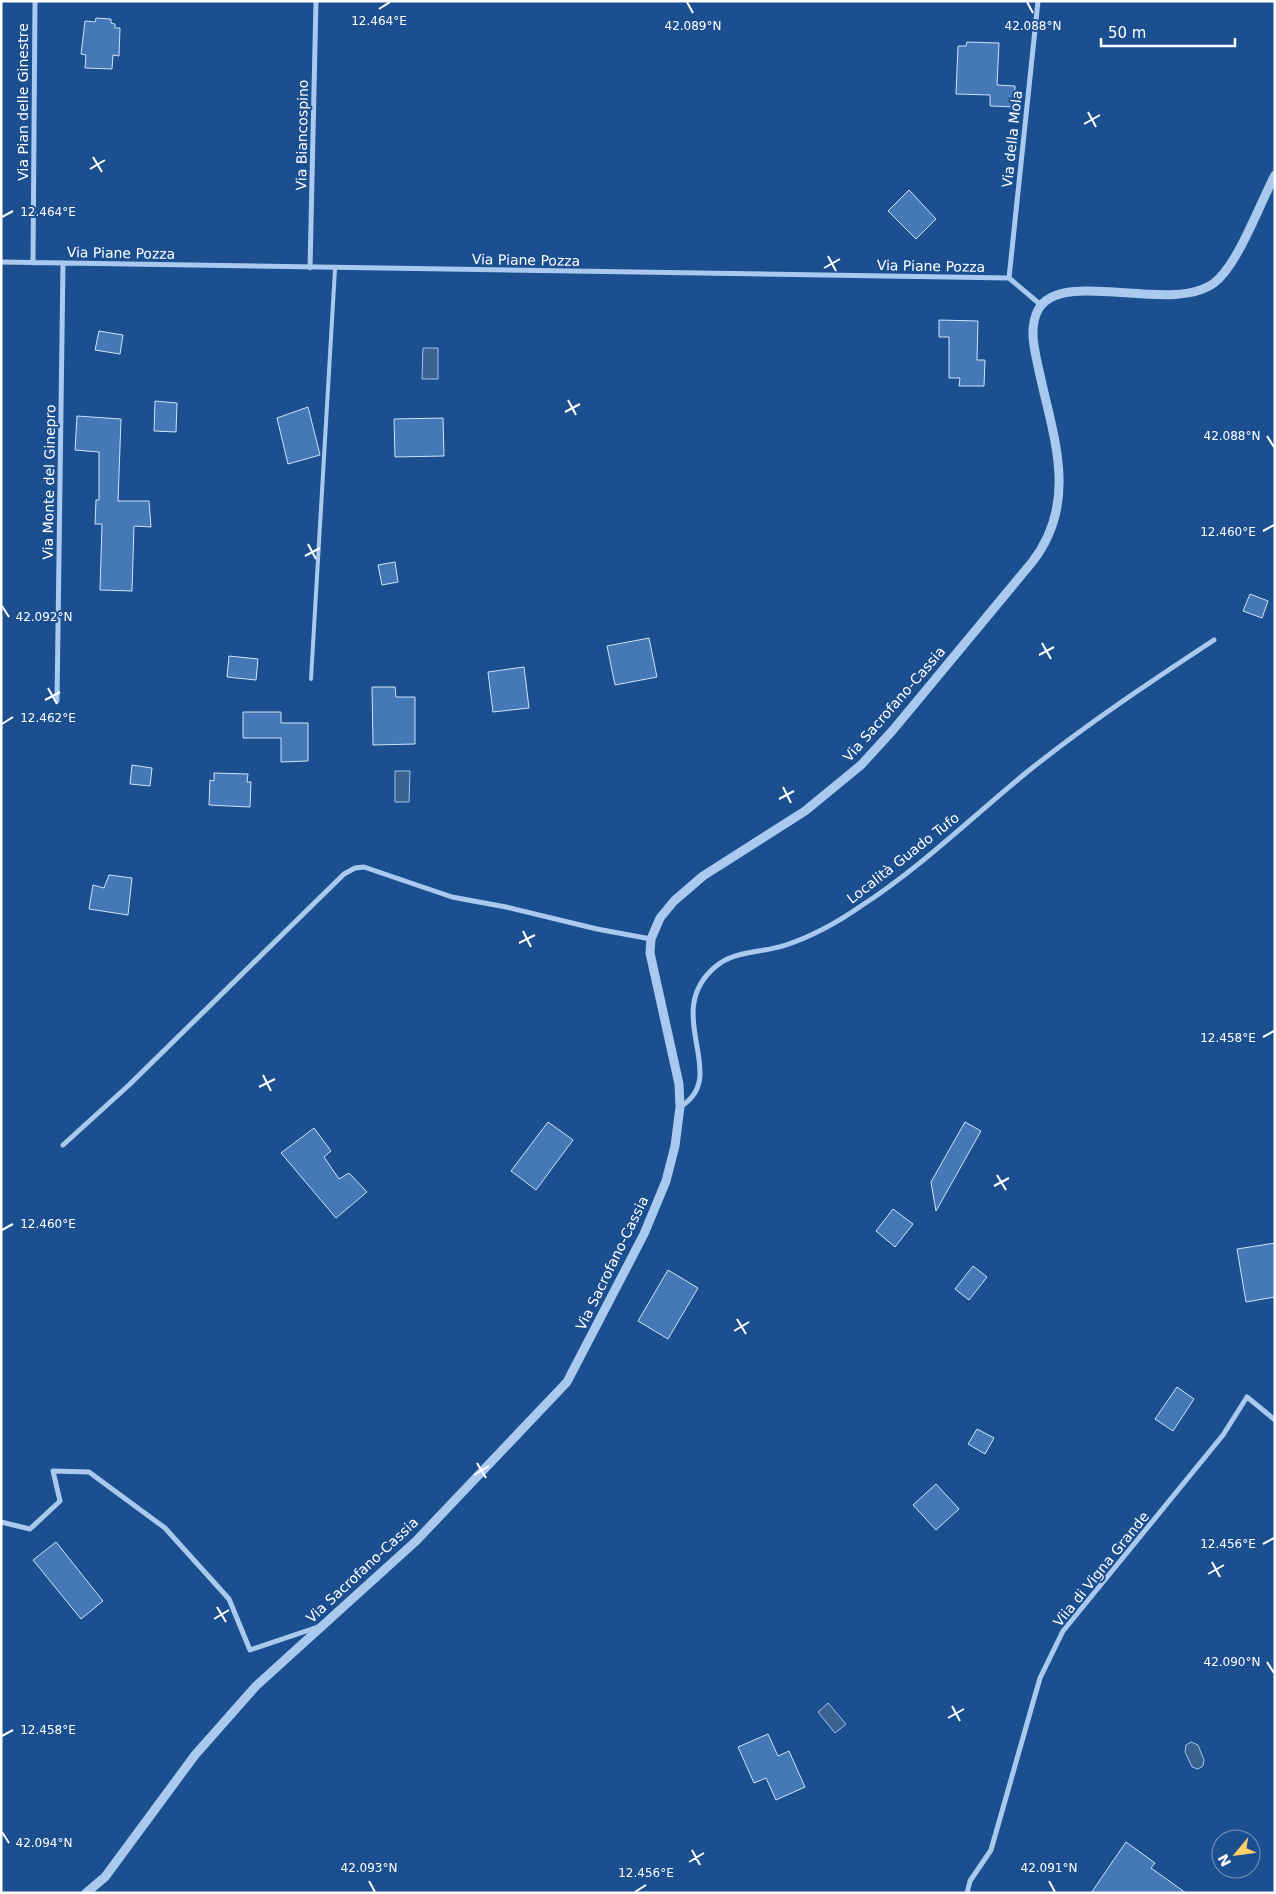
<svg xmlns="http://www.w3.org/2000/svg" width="1276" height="1894" font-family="'DejaVu Sans',sans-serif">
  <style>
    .water { fill: #3c6290; stroke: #9cc4f0 }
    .building { fill: #4478b7; stroke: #cfe3fa }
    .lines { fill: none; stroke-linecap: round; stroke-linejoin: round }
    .service { stroke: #a9c9ee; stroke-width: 4 }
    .minor { stroke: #a9c9ee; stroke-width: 5 }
    .tertiary { stroke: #a9c9ee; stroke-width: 9 }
    .ticks { fill: none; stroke: #fff; stroke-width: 2 }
    .labels { text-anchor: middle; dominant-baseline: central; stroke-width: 4; stroke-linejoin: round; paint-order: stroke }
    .street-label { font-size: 14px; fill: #fff; stroke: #1b4f8f }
    .ticks-label { font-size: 12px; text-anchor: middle; fill: #fff; stroke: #1b4f8f; stroke-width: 4; stroke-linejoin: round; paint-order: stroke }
  </style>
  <rect width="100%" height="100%" fill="#1b4f8f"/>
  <!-- water -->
  <path class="water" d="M423,348H438V379H422Z
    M395,771H410L409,802H395Z
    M828,1703L846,1724L835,1733L818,1712Z
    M1191,1742L1198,1745L1204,1760L1203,1766L1198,1769L1192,1767L1185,1752L1186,1745Z"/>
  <!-- building -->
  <path class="building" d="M96,18L111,19V23L115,24V28H120L119,56L113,55L112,69L85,68L86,55L81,54L85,21L95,22Z
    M967,42L999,43L997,85L1015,86V107L990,106V95L956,94L958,46H966Z
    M909,190L936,219L916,239L888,211Z
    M939,320L978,321L977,360H985L984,386H959L960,378H949V337H939Z
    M99,331L123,335L120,354L95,350Z
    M155,401L177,403L176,432L154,431Z
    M308,407L320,455L288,464L277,418Z
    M77,416L121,419L118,501H149L151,527L134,526L132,591L100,590L102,524H95L96,500H99V452L75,450Z
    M443,418L444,456L395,457L394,419Z
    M395,562L398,582L382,585L378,565Z
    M1250,594L1268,601L1262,618L1243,611Z
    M649,638L657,677L615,685L607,646Z
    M229,656L258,659L256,680L227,677Z
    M524,667L529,708L493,712L488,672Z
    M372,687H395L396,697H415V744L373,745Z
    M243,712H281V723H308V761L281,762V738H243Z
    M132,765L152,768L150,786L130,784Z
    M214,773L248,774L247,782H251L250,807L209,805L210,780L214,781Z
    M109,875L132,878L128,915L89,909L93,885L104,888Z
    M548,1122L573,1140L536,1190L511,1171Z
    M965,1122L981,1131L936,1211L931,1182Z
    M314,1128L331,1151L324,1157L339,1179L349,1173L367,1192L336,1218L281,1153Z
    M893,1209L913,1224L895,1247L876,1231Z
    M1275,1243V1297L1246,1302L1237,1249Z
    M973,1266L987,1277L969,1300L955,1289Z
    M668,1270L698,1288L668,1339L638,1321Z
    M1177,1387L1194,1399L1173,1431L1155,1419Z
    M977,1429L994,1438L985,1454L968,1444Z
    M936,1484L959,1509L936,1530L913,1505Z
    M56,1542L103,1601L81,1619L33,1560Z
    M768,1734L778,1756L789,1751L805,1787L776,1800L766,1778L754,1783L738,1747Z
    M1126,1842L1155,1863L1151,1868L1186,1893H1091Z"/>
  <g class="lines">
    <!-- service -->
    <path class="service" d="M311,679L335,269"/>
    <!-- minor -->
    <path class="minor" d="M1,262L1009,278L1041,305
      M33,263L35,1
      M310,268L316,1
      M1009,278L1038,1
      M57,701L63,263
      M680,1107C732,1076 660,1014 715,967C735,950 762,953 786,945C813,936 838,922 861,906C920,868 972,817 1027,772C1087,724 1150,682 1214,640
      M63,1145L129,1085L344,874L355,868L364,867L452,897L506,907L597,929L651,939
      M1,1522L30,1529L60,1501L53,1471L89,1472L165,1528L229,1599L250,1650L318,1627
      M967,1893L970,1881L991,1850L1040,1678L1063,1631L1223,1435L1247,1397L1275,1420"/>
    <!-- tertiary -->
    <path class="tertiary" d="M86,1893L105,1877L195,1755L256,1686L416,1541L567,1382L644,1234L666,1181L675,1146L680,1107L679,1084L650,953L651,939L660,918L674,901L703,876L805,811L861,765L893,730L1033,561C1080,499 1052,434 1038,366C1034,348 1029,327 1038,310C1061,267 1171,315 1214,283C1238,265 1260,203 1275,175"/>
  </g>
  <!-- ticks -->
  <path class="ticks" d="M687,2L693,13M1027,2L1033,13M379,9L390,2M1088,112L1096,127M1084,124L1100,115M93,157L102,172M90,169L105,160M2,217L13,211M828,256L836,271M824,268L840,259M568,400L576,415M565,412L580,404M1267,436L1274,447M1263,531L1274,525M308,544L316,559M305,556L320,548M2,606L9,617M1042,643L1051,659M1039,655L1054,647M48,688L57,704M45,700L60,692M2,724L13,717M783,787L791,803M779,799L794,791M523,931L531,947M519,943L535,935M1263,1037L1274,1031M263,1075L271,1091M259,1087L275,1079M997,1175L1006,1190M994,1186L1009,1178M2,1230L13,1224M737,1319L746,1334M734,1331L749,1322M477,1463L486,1478M474,1475L489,1466M1263,1544L1274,1538M1212,1562L1220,1577M1208,1574L1224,1565M217,1607L226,1622M214,1619L229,1610M1267,1662L1274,1673M952,1706L960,1721M948,1718L964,1709M2,1736L13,1730M2,1832L9,1843M692,1850L700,1865M689,1862L704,1853M369,1881L375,1892M1049,1881L1055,1892M635,1892L646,1885"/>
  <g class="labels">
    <!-- street labels -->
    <g class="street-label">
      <text transform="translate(23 102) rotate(-90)">Via Pian delle Ginestre</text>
      <text transform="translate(302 135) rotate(-89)">Via Biancospino</text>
      <text transform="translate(1012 139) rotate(-84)">Via della Mola</text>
      <text transform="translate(121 253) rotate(1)">Via Piane Pozza</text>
      <text transform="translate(526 260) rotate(1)">Via Piane Pozza</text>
      <text transform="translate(931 266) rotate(1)">Via Piane Pozza</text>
      <text transform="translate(49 482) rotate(-89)">Via Monte del Ginepro</text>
      <text transform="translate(894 704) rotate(-49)">Via Sacrofano-Cassia</text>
      <text transform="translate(903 858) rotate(-38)">Località Guado Tufo</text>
      <text transform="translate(612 1263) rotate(-64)">Via Sacrofano-Cassia</text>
      <text transform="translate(1101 1569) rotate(-51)">Viia di Vigna Grande</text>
      <text transform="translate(362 1570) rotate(-43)">Via Sacrofano-Cassia</text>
    </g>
  </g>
  <g class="ticks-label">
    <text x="379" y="25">12.464°E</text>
    <text x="693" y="30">42.089°N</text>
    <text x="1033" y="30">42.088°N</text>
    <text x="48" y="216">12.464°E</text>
    <text x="1232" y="440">42.088°N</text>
    <text x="1228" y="536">12.460°E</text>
    <text x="44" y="621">42.092°N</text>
    <text x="48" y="722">12.462°E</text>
    <text x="1228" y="1042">12.458°E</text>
    <text x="48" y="1228">12.460°E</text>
    <text x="1228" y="1548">12.456°E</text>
    <text x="1232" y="1666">42.090°N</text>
    <text x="48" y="1734">12.458°E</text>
    <text x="44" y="1847">42.094°N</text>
    <text x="369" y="1872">42.093°N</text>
    <text x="1049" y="1872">42.091°N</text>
    <text x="646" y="1877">12.456°E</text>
  </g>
  <!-- border -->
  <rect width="1276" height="1894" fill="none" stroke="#ffffff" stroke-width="5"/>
  <!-- north arrow -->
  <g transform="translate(1236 1854) rotate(241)"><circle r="24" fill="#1b4f8f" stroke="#7695bc"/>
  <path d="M0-4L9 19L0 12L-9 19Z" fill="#ffd166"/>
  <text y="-8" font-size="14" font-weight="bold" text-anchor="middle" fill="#ffffff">N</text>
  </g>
  <!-- scale -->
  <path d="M1101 38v8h134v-8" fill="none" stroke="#ffffff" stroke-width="2.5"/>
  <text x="1108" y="38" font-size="15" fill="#ffffff" stroke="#1b4f8f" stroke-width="4" paint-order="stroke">50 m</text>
</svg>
